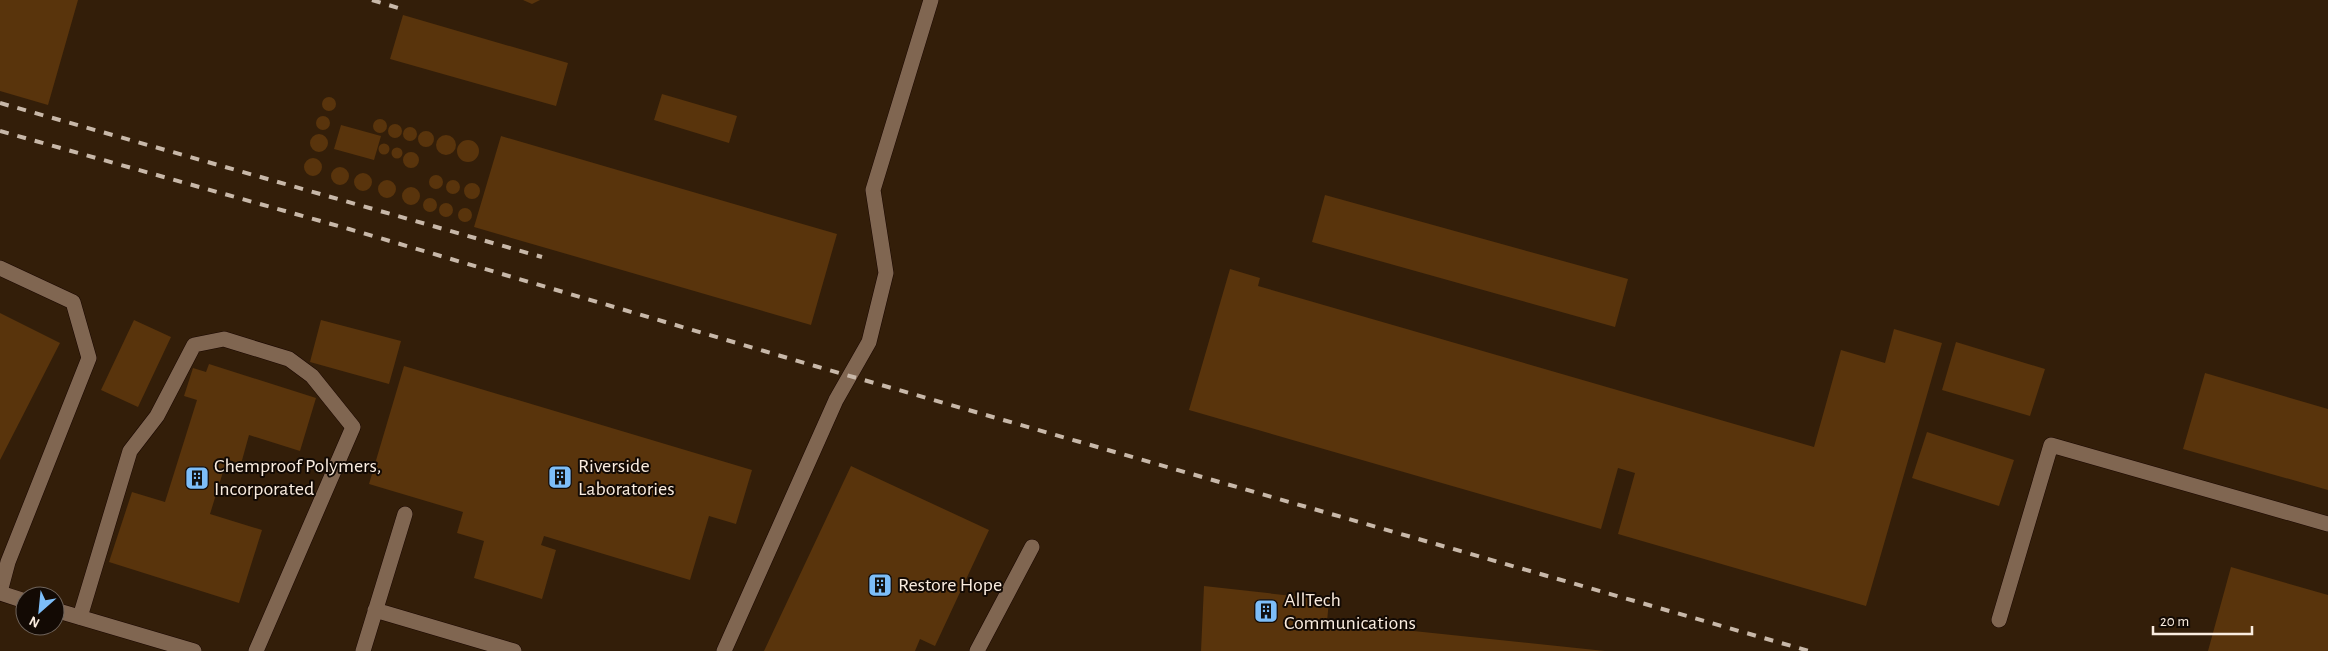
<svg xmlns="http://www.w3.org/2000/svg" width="2328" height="651" font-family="'Alegreya Sans',sans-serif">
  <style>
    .building { fill: #59340c }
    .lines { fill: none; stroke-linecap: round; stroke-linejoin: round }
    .lane-casing { stroke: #1a0700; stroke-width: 16 }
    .secondary-casing { stroke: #1a0700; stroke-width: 16 }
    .lane { stroke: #806651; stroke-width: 15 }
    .secondary { stroke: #806651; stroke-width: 15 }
    .rail { stroke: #c8b8a9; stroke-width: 4; stroke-dasharray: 9 9; stroke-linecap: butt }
    .labels { text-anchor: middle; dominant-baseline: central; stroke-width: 4; stroke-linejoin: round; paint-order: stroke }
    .poi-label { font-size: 20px; fill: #faecdf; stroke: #130a04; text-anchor: start }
  </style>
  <rect width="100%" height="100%" fill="#331e09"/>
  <!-- building -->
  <path class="building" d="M0,0H78L48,105L0,91Z
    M523,0H540L532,4Z
    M403,15L568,63L556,106L390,59Z
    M662,94L737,116L729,143L654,120Z
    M322 104a7 7 0 1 1 14 0a7 7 0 1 1-14 0Z
    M316 123a7 7 0 1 1 14 0a7 7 0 1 1-14 0Z
    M373 126a7 7 0 1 1 14 0a7 7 0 1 1-14 0Z
    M388 131a7 7 0 1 1 14 0a7 7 0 1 1-14 0Z
    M341,125L381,136L374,160L334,149Z
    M403 134a7 7 0 1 1 14 0a7 7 0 1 1-14 0Z
    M418 139a8 8 0 1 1 16 0a8 8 0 1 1-16 0Z
    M310 143a9 9 0 1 1 18 0a9 9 0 1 1-18 0Z
    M436 145a10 10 0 1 1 20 0a10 10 0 1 1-20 0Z
    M501,136L837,234L811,325L474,227Z
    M457 151a11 11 0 1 1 22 0a11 11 0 1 1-22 0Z
    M378.5 149a5.5 5.5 0 1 1 11 0a5.5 5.5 0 1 1-11 0Z
    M391.5 153a5.5 5.5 0 1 1 11 0a5.5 5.5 0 1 1-11 0Z
    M403 160a8 8 0 1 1 16 0a8 8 0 1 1-16 0Z
    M304 167a9 9 0 1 1 18 0a9 9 0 1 1-18 0Z
    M331 176a9 9 0 1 1 18 0a9 9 0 1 1-18 0Z
    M354 182a9 9 0 1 1 18 0a9 9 0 1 1-18 0Z
    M429 182a7 7 0 1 1 14 0a7 7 0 1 1-14 0Z
    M378 189a9 9 0 1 1 18 0a9 9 0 1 1-18 0Z
    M446 187a7 7 0 1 1 14 0a7 7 0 1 1-14 0Z
    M464 191a8 8 0 1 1 16 0a8 8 0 1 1-16 0Z
    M402 196a9 9 0 1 1 18 0a9 9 0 1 1-18 0Z
    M1325,195L1628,279L1615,327L1312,242Z
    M423 205a7 7 0 1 1 14 0a7 7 0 1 1-14 0Z
    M439 210a7 7 0 1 1 14 0a7 7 0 1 1-14 0Z
    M458 215a7 7 0 1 1 14 0a7 7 0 1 1-14 0Z
    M1230,269L1260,278L1258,286L1814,447L1841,350L1885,363L1894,329L1942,343L1866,606L1618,534L1635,473L1618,468L1601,529L1189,410Z
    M0,313L60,343L0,460Z
    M134,320L171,337L138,407L101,390Z
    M321,320L401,341L389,384L310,362Z
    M1956,342L2045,369L2030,416L1942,390Z
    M209,364L316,398L300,451L249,435L241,464L227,459L210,514L262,530L239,603L109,562L132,492L165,502L197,400L184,396L193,368L206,372Z
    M404,366L752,470L736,524L709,516L690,580L544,536L541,545L556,550L542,599L474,578L484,541L457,533L463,512L369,484Z
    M2205,373L2328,409V490L2183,449Z
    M1927,432L2014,460L1999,506L1912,478Z
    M851,466L989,530L935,646L920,639L915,651H764Z
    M2231,567L2328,595V651H2208Z
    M1204,586L1329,600L1327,622L1605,651H1201Z"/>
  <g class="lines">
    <!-- lane casing -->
    <g class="lane-casing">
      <path id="lane" d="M0,268L73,302L89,358L8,562L0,592
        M375,610L514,651
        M80,617L130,451L157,416L194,345L224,339L289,359L312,376L353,427L256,651
        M1999,620L2051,445L2328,524
        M363,651L405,514
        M724,651L836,400L869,342L886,273L873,190L931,0
        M977,651L1032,547"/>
    </g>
    <!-- secondary casing -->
    <g class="secondary-casing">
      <path id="secondary" d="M0,593L25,601
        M55,610L194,651"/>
    </g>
    <!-- lane -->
    <use href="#lane" class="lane"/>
    <!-- secondary -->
    <use href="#secondary" class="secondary"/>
    <!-- rail -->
    <path class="rail" d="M372,0L405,10
      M0,103L542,257
      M0,131L349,229L815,366L1809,651"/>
  </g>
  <!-- icons -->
  <defs>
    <g id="building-square" transform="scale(1.25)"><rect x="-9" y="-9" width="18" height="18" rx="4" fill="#7dbef9" stroke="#130a04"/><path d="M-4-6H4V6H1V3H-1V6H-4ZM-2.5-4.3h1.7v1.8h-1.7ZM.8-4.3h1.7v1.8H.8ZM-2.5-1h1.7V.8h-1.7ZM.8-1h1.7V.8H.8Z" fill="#111"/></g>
  </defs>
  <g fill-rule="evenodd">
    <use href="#building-square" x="560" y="477"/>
    <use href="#building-square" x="197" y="478"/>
    <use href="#building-square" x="880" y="585"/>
    <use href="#building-square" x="1266" y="611"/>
  </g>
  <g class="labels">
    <!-- poi labels -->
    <g class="poi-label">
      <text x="214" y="466">Chemproof Polymers,<tspan x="214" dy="23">Incorporated</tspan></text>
      <text x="578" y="466">Riverside<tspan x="578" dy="23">Laboratories</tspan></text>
      <text x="898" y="585">Restore Hope</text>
      <text x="1284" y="600">AllTech<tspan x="1284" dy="23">Communications</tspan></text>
    </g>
  </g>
  <!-- north arrow -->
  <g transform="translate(40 611) rotate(207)"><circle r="24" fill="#130a04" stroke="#6f645c"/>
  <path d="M0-4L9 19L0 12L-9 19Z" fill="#7dbef9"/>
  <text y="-8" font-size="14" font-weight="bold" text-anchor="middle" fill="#faecdf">N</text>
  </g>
  <!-- scale -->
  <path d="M2153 626v8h99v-8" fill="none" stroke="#faecdf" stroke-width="2.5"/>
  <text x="2160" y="626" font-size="15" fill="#faecdf" stroke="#130a04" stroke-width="4" paint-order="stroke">20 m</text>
</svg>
